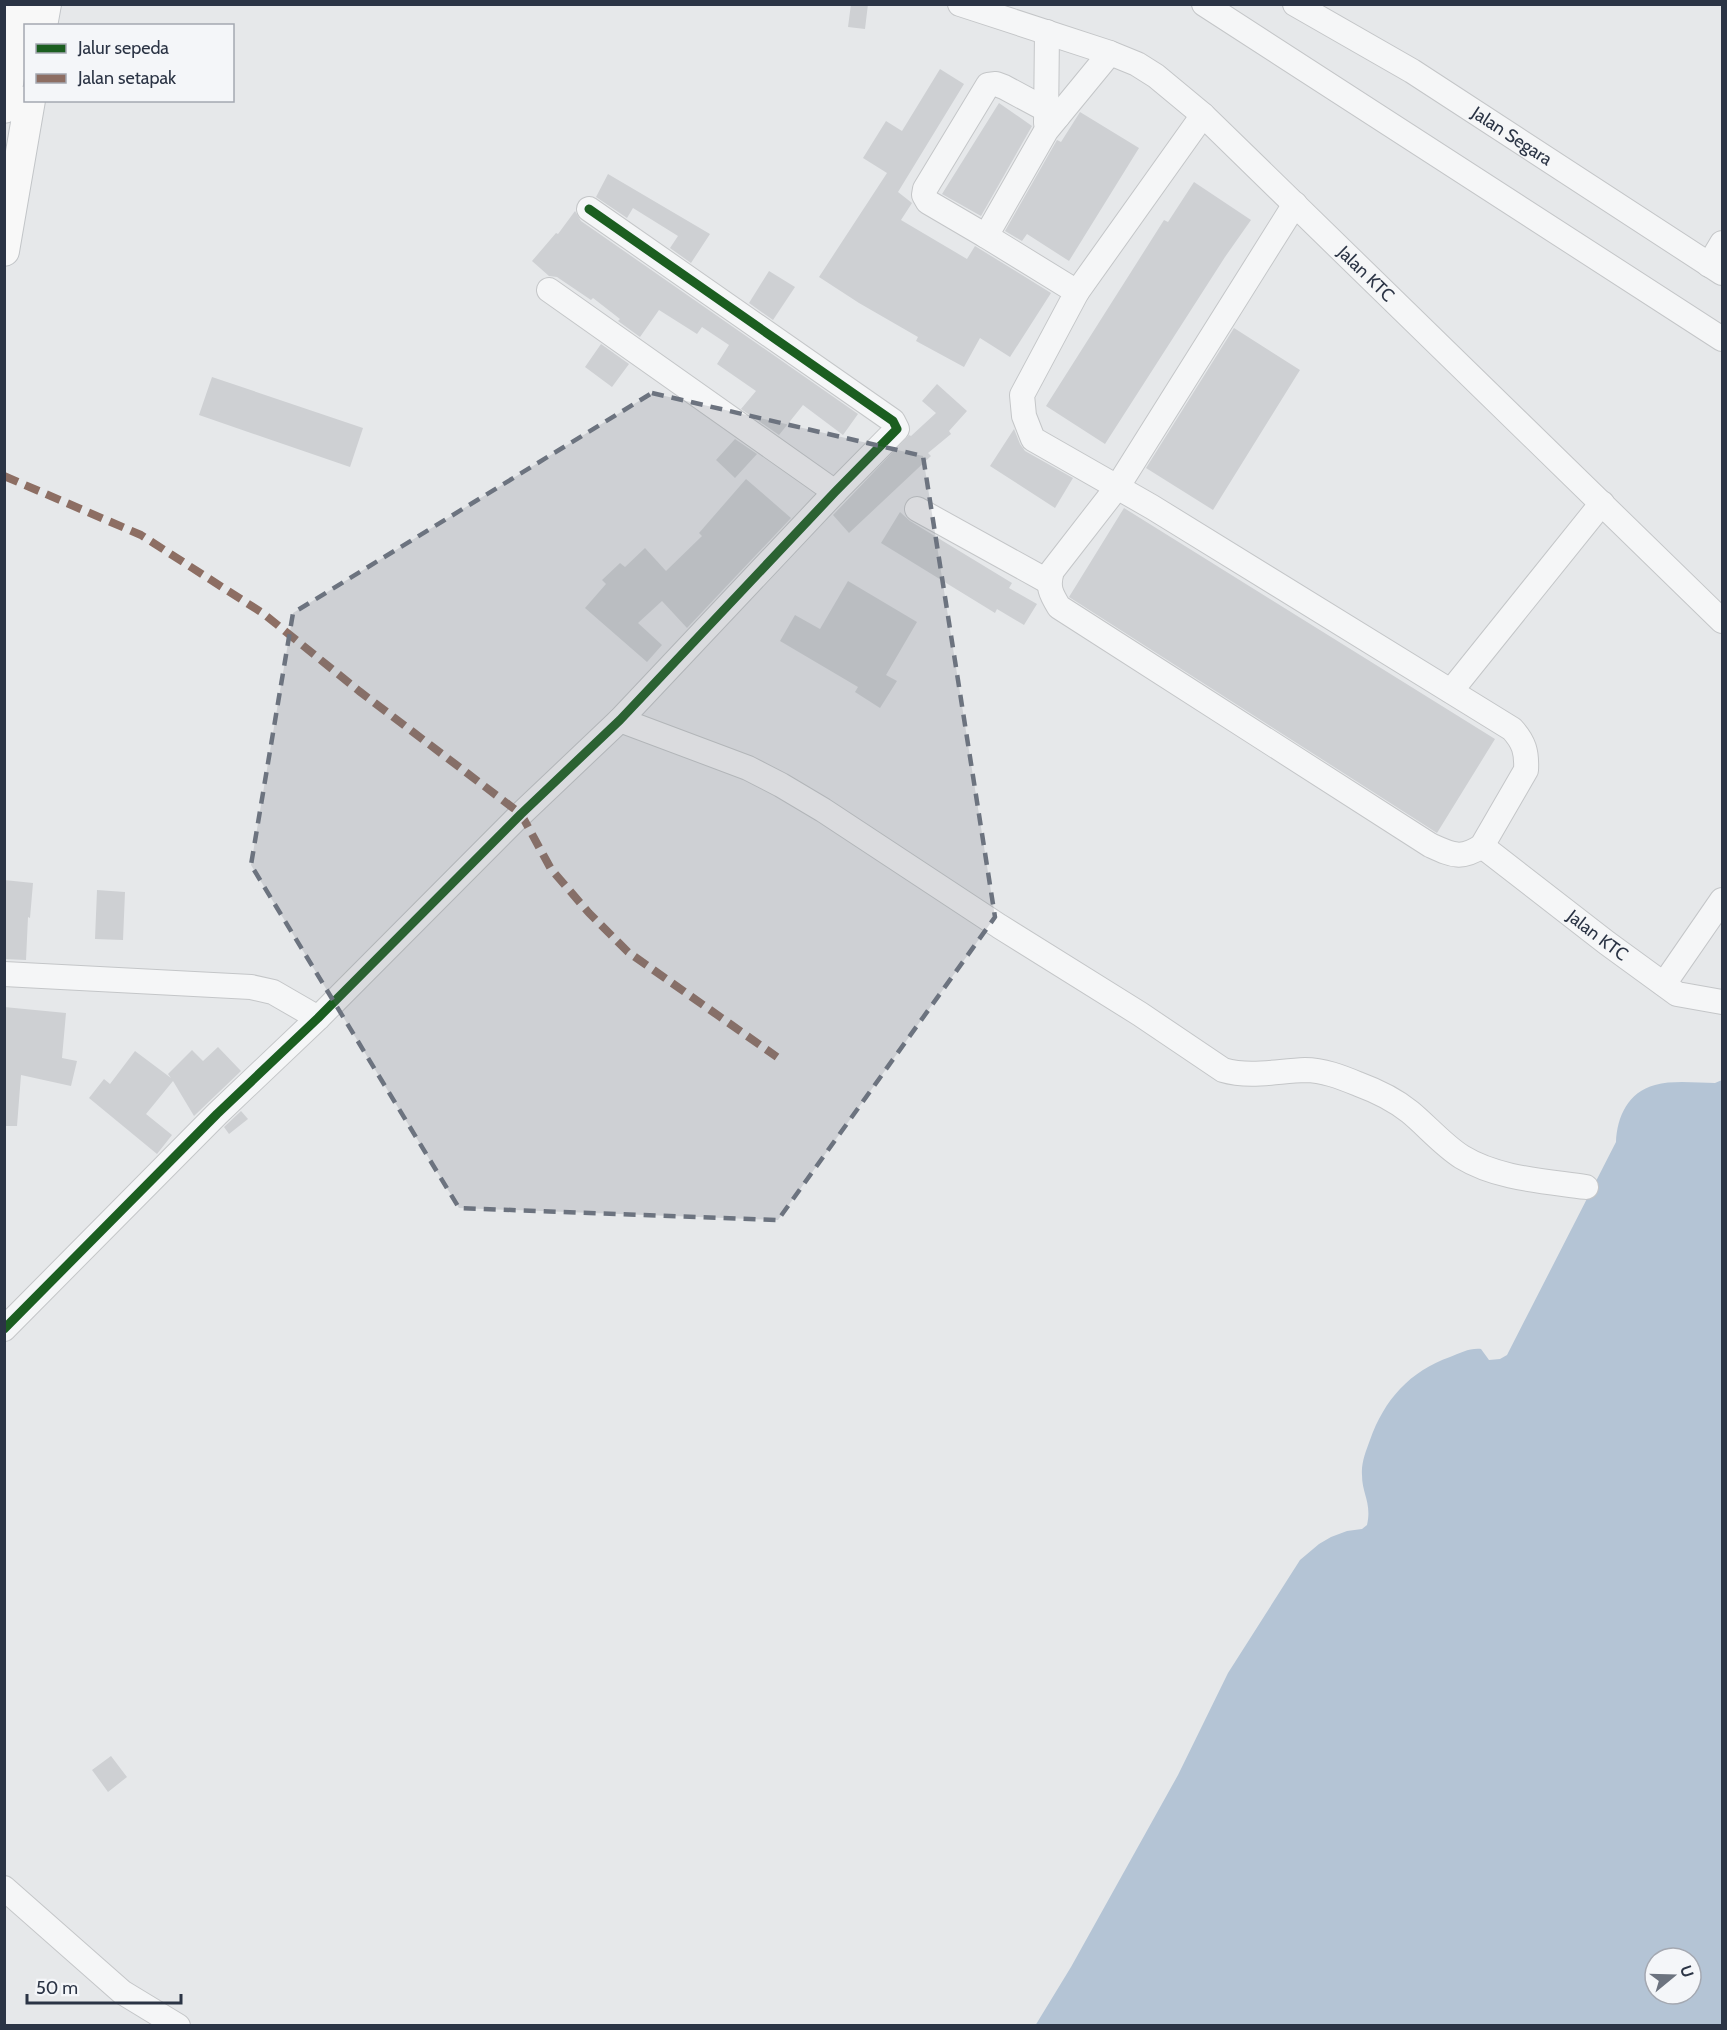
<svg xmlns="http://www.w3.org/2000/svg" width="1727" height="2030" font-family="Cabin,sans-serif">
  <style>
    .water { fill: #b4c4d5; fill-rule: evenodd }
    .building { fill: #ced0d3 }
    .lines { fill: none; stroke-linecap: round; stroke-linejoin: round }
    .minor-casing { stroke: #c4c6c8; stroke-width: 26 }
    .major-casing { stroke: #c2c5c8; stroke-width: 32 }
    .minor { stroke: #f5f6f7; stroke-width: 24 }
    .major { stroke: #f8f8f8; stroke-width: 30 }
    .quiet { stroke: #8d6e63; stroke-width: 8; stroke-dasharray: 15 8; stroke-linecap: butt }
    .cycleway-casing { stroke: #f4f6f9; stroke-width: 13 }
    .cycleway { stroke: #1b5e20; stroke-width: 9 }
    .marked { fill: #6c737f; fill-opacity: 0.2; stroke: #6c737f; stroke-width: 4.5; stroke-dasharray: 12 8; stroke-linejoin: round }
    .labels { text-anchor: middle; dominant-baseline: central; stroke-width: 4.5; stroke-linejoin: round; paint-order: stroke }
    .street-label { font-size: 18px; fill: #2b3445; stroke: #f4f6f9 }
  </style>
  <rect width="100%" height="100%" fill="#e6e8ea"/>
  <!-- water -->
  <path class="water" d="M1722,1080V2025L1035,2026L1071,1967L1178,1775L1228,1673L1300,1560L1319,1544L1331,1537L1347,1531L1362,1529L1367,1525C1372,1503 1362,1494 1362,1475C1361,1463 1366,1451 1370,1440C1384,1400 1410,1371 1450,1357C1461,1353 1469,1348 1481,1349L1489,1360L1500,1359L1507,1355L1616,1142C1617,1117 1628,1092 1655,1085C1673,1080 1697,1083 1715,1083ZM1655,1958H1691V1994H1655Z"/>
  <!-- building -->
  <path class="building" d="M851,4H868L865,29L848,27Z
    M940,69L964,84L898,192L912,203L901,220L967,259L975,246L1051,293L1010,357L980,338L964,367L916,341L918,337L859,303L819,277L887,173L863,158L886,121L902,131Z
    M999,103L1032,126L981,216L942,194Z
    M1080,112L1139,148L1069,261L1027,234L1022,241L1005,231L1057,140L1061,142Z
    M608,174L710,234L691,263L670,248L678,236L633,208L627,218L596,197Z
    M1194,182L1251,220L1225,257L1105,444L1046,406L1164,220L1168,222Z
    M575,211L581,221L858,414L843,435L803,405L779,435L741,409L756,391L717,364L729,345L702,327L697,334L659,310L640,337L618,321L620,319L593,298L591,300L557,277L549,276L532,261L556,233L558,234Z
    M769,271L795,287L773,320L749,303Z
    M1234,328L1300,370L1213,510L1146,468Z
    M601,344L629,364L612,387L585,367Z
    M212,377L363,428L350,467L199,415Z
    M937,384L967,411L949,431L951,434L928,453L931,456L849,533L833,515L909,435L911,436L936,413L922,401Z
    M1014,429L1020,444L1025,451L1073,478L1055,508L990,466Z
    M735,439L757,454L735,478L716,460Z
    M746,479L791,518L687,628L662,601L638,623L662,645L647,662L585,608L606,584L602,580L620,563L625,567L645,548L666,571L702,536L699,533Z
    M1124,508L1495,739L1437,833L1069,597Z
    M900,512L910,521L1012,583L1009,588L1037,604L1024,625L997,609L995,613L881,543Z
    M848,581L917,622L886,675L897,681L880,708L855,692L858,687L780,641L795,615L820,629Z
    M4,880L33,883L30,918L28,917L26,960L4,959Z
    M97,890L125,892L123,940L95,939Z
    M4,1007L66,1013L62,1058L77,1061L71,1086L21,1075L17,1126H4Z
    M218,1047L241,1071L194,1116L173,1081L146,1114L172,1135L157,1154L89,1098L104,1079L110,1084L135,1051L171,1078L168,1074L192,1050L203,1061Z
    M241,1111L248,1119L229,1134L224,1127Z
    M111,1756L127,1777L108,1792L92,1770Z"/>
  <g class="lines">
    <!-- minor casing -->
    <g class="minor-casing">
      <g id="minor">
        <path id="s1" d="M960,4L1110,53L1137,64L1156,76L1203,115L1722,621"/>
        <path d="M1204,4L1722,339"/>
        <path id="s2" d="M1295,4L1412,71L1722,273"/>
        <path d="M1110,53L1046,131L986,236L1077,292L1022,395L1024,416L1033,439L1152,507L1512,729C1524,742 1527,752 1526,770L1482,846C1461,860 1452,855 1430,845L1059,607C1051,594 1047,587 1052,571L1118,486L1295,204"/>
        <path d="M1046,123L1047,32"/>
        <path d="M986,236L928,202L924,195L925,189L988,85L996,84L1004,87L1058,116"/>
        <path d="M1709,265L1722,243"/>
        <path d="M549,290L835,492"/>
        <path d="M1077,292L1203,115"/>
        <path d="M917,509L1049,582"/>
        <path d="M1451,691L1602,503"/>
        <path d="M620,720L748,768L781,785L823,810L999,926L1140,1014L1223,1070C1250,1078 1277,1071 1305,1070C1323,1070 1341,1077 1358,1084C1377,1091 1394,1099 1410,1112C1427,1126 1443,1145 1462,1157C1498,1179 1545,1181 1586,1187"/>
        <path id="s3" d="M1482,846L1607,943L1677,994L1722,1002"/>
        <path d="M4,974L251,987L273,992L318,1018"/>
        <path d="M1664,984L1722,900"/>
        <path d="M4,1329L217,1114L318,1018L521,814L620,720L835,492L897,429L893,421L589,209"/>
        <path d="M4,1888L122,1992L178,2026"/>
      </g>
    </g>
    <!-- major casing -->
    <g class="major-casing">
      <path id="major" d="M42,26L46,4
        M4,108L21,4
        M4,251L30,100"/>
    </g>
    <!-- minor -->
    <use href="#minor" class="minor"/>
    <!-- major -->
    <use href="#major" class="major"/>
    <!-- quiet -->
    <path class="quiet" d="M4,476L141,535L264,614L359,691L521,814L551,869L589,913L628,952L777,1057"/>
    <!-- cycleway casing -->
    <g class="cycleway-casing">
      <path id="cycleway" d="M4,1329L217,1114L318,1018L521,814L620,720L835,492L897,429L893,421L589,209"/>
    </g>
    <!-- cycleway -->
    <use href="#cycleway" class="cycleway"/>
  </g>
  <!-- marked area -->
  <path class="marked" d="M652,393L923,456L995,917L778,1220L459,1208L251,865L293,613Z"/>
  <g class="labels">
    <!-- street labels -->
    <g class="street-label">
      <text stroke="none"><textPath href="#s2" startOffset="254">Jalan Segara</textPath></text>
      <text stroke="none"><textPath href="#s1" startOffset="498">Jalan KTC</textPath></text>
      <text stroke="none"><textPath href="#s3" startOffset="146">Jalan KTC</textPath></text>
    </g>
  </g>
  <!-- border -->
  <rect width="1727" height="2030" fill="none" stroke="#2b3445" stroke-width="12"/>
  <!-- legend -->
  <rect x="24" y="24" width="210" height="78" fill="#f4f6f9" stroke="#a4a8b1" stroke-width="1.5"/>
  <rect x="36" y="44" width="30" height="9" fill="#1b5e20" stroke="#a4a8b1" stroke-width="1.5"/>
  <text x="78" y="54" font-size="18" fill="#2b3445">Jalur sepeda</text>
  <rect x="36" y="74" width="30" height="9" fill="#8d6e63" stroke="#a4a8b1" stroke-width="1.5"/>
  <text x="78" y="84" font-size="18" fill="#2b3445">Jalan setapak</text>
  <!-- north arrow -->
  <g transform="translate(1673 1976) rotate(71)"><circle r="28" fill="#f4f6f9" stroke="#a4a8b1" stroke-width="1.5"/>
  <path d="M0-4.5L10 22L0 15L-10 22Z" fill="#6c737f"/>
  <text y="-9" font-size="16" font-weight="bold" text-anchor="middle" fill="#2b3445">U</text>
  </g>
  <!-- scale -->
  <path d="M27 1994v9h154v-9" fill="none" stroke="#2b3445" stroke-width="3"/>
  <text x="36" y="1994" font-size="18" fill="#2b3445" stroke="#f4f6f9" stroke-width="4.5" paint-order="stroke">50 m</text>
</svg>
